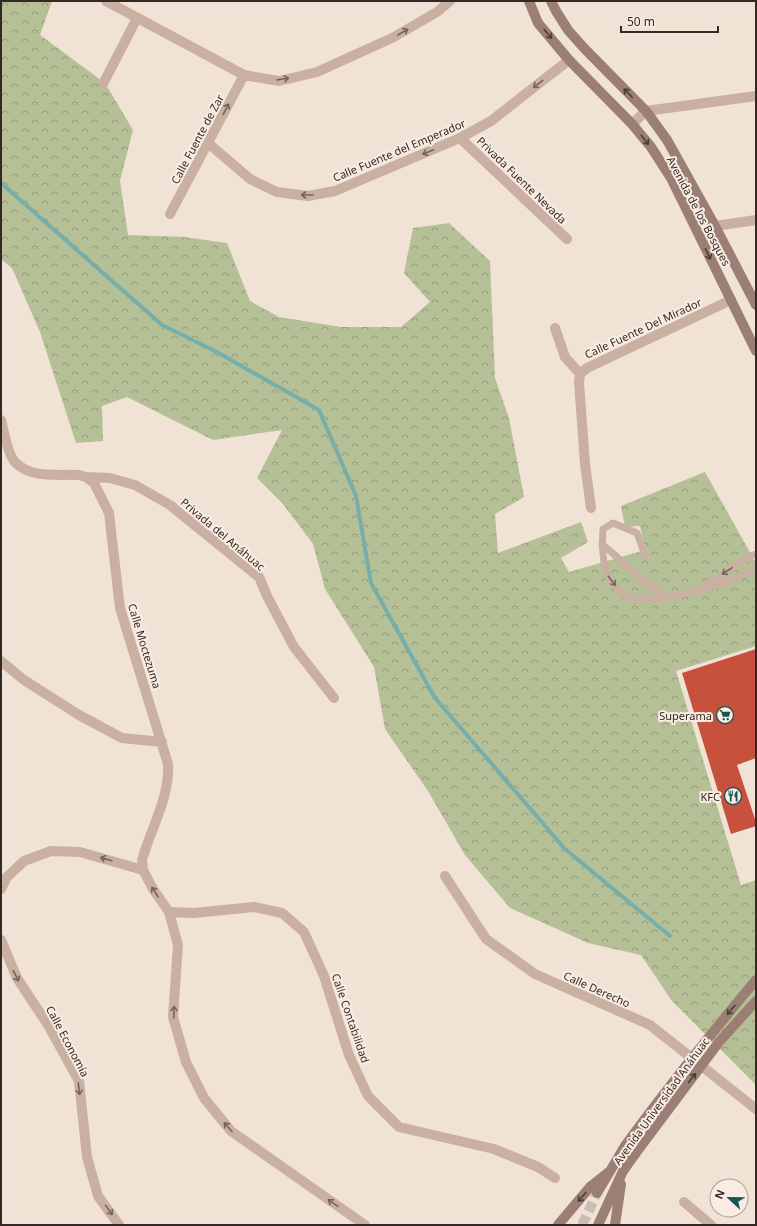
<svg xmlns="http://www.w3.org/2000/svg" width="757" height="1226" font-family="'Noto Sans',sans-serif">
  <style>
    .forest { fill: url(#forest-crowns) }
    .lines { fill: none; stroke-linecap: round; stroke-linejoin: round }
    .stream { stroke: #75aeab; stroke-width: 4 }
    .building { fill: #c8513d }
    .secondary-tunnel { stroke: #cbbdb3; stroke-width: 10; stroke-dasharray: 10 5; stroke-linecap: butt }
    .lane { stroke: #c9b0a2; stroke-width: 7 }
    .street { stroke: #c9b0a2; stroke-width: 10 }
    .secondary { stroke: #9c7f74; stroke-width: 10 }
    .secondary-bridge { stroke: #9c7f74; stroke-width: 10 }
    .oneway { stroke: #76655d }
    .oneway2 { stroke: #4d3e39 }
    .labels { text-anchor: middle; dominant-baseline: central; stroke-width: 4; stroke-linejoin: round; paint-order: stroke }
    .street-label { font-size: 11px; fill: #332825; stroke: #f9ece2 }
    .poi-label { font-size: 11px; fill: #332825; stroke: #f9ece2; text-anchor: end }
  </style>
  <defs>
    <pattern id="forest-crowns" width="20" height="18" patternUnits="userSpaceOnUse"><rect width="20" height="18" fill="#b6c096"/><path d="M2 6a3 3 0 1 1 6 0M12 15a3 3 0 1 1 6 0" fill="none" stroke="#959c7a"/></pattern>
  </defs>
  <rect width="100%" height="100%" fill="#f1e2d6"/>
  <!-- forest -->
  <path class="forest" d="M1,1H52L40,35L105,83L133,130L120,181L128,235L184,237L227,243L250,301L279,317L341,327H401L430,302L404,273L413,228L449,223L490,261L495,378L509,418L524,497L495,514L498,553L581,522L588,542L561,558L569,572L645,550L640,526L625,527L621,506L705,472L756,563V646L676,671L741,885L756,880V1085L672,1001L641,955L588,943L510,908L465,855L428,791L385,729L374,667L325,589L313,544L283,504L257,478L282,430L213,440L127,397L102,406L103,441L76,443L40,332L12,268L1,259Z"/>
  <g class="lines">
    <!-- stream -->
    <path class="stream" d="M1,183L162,325L217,352L319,410L356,496L371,583L435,698L565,849L670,936"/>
  </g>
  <!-- building -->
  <path class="building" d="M756,649V758L737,765L756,822V826L731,834L682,673Z"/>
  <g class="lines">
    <!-- secondary-tunnel -->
    <path class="secondary-tunnel" d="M582,1225L597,1193"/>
    <!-- lane -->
    <path class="lane" d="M602,544L664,598
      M645,555L637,533L613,523L603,529C602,544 602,568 611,581C615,587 623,593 628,598C640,598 653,599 665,597C696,593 728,582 756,569
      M706,585L750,556L756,554"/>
    <!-- street -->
    <path class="street" d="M106,1L244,75L279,81L317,72L392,38L437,12L450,1
      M103,84L137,18
      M632,124L646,111L756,96
      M460,138L567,239
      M208,143L250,179L277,192L308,196L335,191L460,138L491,121L569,60
      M170,214L244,75
      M715,226L756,220
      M555,328L565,357L580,374
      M1,420C4,431 7,452 14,461C29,479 58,474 79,475L86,477L94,483L109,513L120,608L168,764C170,797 151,828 142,860L143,870L153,889L169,912L178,945L173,1017L186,1062L204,1098L231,1131L365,1225
      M86,477L110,478L135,485L170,505L259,577L267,596L294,647L334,698
      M591,508L585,464L579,382L580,374L587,368L731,300
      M1,661L24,680L79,715L122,738L162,742
      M445,876L486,939L535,974L650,1025L756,1109
      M1,889L7,877L24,861L51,851L80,852L143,870
      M169,912L194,913L254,907L282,913L304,932L324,976L349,1055L368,1096L399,1127L494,1149L538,1167L555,1178
      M1,940L17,978L48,1025L79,1081L87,1157L98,1196L119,1225
      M684,1202L711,1225"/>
    <!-- secondary -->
    <path class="secondary" d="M529,1L538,23L569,60L632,124L651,147L671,178L756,351
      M551,1L556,11L568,30L583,47L646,111L667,140L715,226L756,305
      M597,1193L625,1146
      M558,1225L590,1187L609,1172
      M598,1225L623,1171L635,1154
      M615,1225L621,1184"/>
    <!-- secondary-bridge -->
    <path class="secondary-bridge" d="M625,1146C667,1088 710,1035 756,980
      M635,1154L719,1042L756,1001"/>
  </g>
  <!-- one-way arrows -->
  <defs><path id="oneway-shaft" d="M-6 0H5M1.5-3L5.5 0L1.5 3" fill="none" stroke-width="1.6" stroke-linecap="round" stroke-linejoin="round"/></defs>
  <g class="oneway">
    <use href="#oneway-shaft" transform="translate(403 32) rotate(-30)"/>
    <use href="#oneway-shaft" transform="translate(283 79) rotate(-8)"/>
    <use href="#oneway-shaft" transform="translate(538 84) rotate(142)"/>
    <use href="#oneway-shaft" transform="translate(226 109) rotate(-62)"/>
    <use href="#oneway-shaft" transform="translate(428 152) rotate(157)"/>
    <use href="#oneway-shaft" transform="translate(307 195) rotate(-180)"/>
    <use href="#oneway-shaft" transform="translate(727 571) rotate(147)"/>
    <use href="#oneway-shaft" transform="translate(612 581) rotate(52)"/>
    <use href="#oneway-shaft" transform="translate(106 859) rotate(-164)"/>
    <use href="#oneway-shaft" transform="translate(155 892) rotate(-123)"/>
    <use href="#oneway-shaft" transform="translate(16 976) rotate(63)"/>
    <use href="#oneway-shaft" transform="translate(174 1012) rotate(-88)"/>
    <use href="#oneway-shaft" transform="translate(79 1089) rotate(83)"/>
    <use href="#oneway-shaft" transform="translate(228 1127) rotate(-131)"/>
    <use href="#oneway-shaft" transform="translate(333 1203) rotate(-145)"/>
    <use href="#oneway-shaft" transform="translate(109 1210) rotate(54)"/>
  </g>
  <g class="oneway2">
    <use href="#oneway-shaft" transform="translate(548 34) rotate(50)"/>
    <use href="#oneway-shaft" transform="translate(628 93) rotate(-134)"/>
    <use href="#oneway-shaft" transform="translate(645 140) rotate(51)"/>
    <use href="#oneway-shaft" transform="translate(708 254) rotate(64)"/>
    <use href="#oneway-shaft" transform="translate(731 1010) rotate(130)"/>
    <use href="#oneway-shaft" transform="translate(692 1078) rotate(-52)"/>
    <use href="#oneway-shaft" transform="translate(582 1197) rotate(130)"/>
  </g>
  <!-- icons -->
  <defs>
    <g id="supermarket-ring" transform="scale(0.9)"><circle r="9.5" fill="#f9ece2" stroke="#1a5553" stroke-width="1.5"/><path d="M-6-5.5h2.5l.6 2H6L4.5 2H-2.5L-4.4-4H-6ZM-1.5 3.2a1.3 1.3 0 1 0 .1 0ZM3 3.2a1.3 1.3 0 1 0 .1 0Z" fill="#1a5553"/></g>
    <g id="restaurant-ring" transform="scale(0.9)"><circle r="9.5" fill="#f9ece2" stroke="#1a5553" stroke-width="1.5"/><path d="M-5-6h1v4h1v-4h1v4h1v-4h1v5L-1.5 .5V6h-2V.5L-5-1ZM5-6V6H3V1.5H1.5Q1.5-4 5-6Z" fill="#1a5553"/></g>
  </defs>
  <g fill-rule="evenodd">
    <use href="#supermarket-ring" x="725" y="715"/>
    <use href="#restaurant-ring" x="733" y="796"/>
  </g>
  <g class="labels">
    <!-- street labels -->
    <g class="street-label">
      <text transform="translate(197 139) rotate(-62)">Calle Fuente de Zar</text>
      <text transform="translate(399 150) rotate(-23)">Calle Fuente del Emperador</text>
      <text transform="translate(522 180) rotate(44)">Privada Fuente Nevada</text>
      <text transform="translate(699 211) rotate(62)">Avenida de los Bosques</text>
      <text transform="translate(643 328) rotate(-25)">Calle Fuente Del Mirador</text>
      <text transform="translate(223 534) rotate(40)">Privada del Anáhuac</text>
      <text transform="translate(145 646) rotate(73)">Calle Moctezuma</text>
      <text transform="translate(597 989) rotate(24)">Calle Derecho</text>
      <text transform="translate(351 1018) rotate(71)">Calle Contabilidad</text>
      <text transform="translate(68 1041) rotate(62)">Calle Economía</text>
      <text transform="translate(661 1101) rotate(-54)">Avenida Universidad Anáhuac</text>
    </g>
    <!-- poi labels -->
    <g class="poi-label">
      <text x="712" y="715">Superama</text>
      <text x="720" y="796">KFC</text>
    </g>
  </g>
  <!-- border -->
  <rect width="757" height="1226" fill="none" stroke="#332825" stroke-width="4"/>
  <!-- north arrow -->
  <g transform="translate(729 1198) rotate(292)"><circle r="19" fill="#f9ece2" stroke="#aa9e96"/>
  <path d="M0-3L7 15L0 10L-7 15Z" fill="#1a5553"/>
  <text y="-6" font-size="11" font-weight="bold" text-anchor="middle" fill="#332825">N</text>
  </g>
  <!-- scale -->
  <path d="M621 26v6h97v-6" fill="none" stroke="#332825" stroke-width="2"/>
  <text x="627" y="26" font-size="12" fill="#332825" stroke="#f9ece2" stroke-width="3" paint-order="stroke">50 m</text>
</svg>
